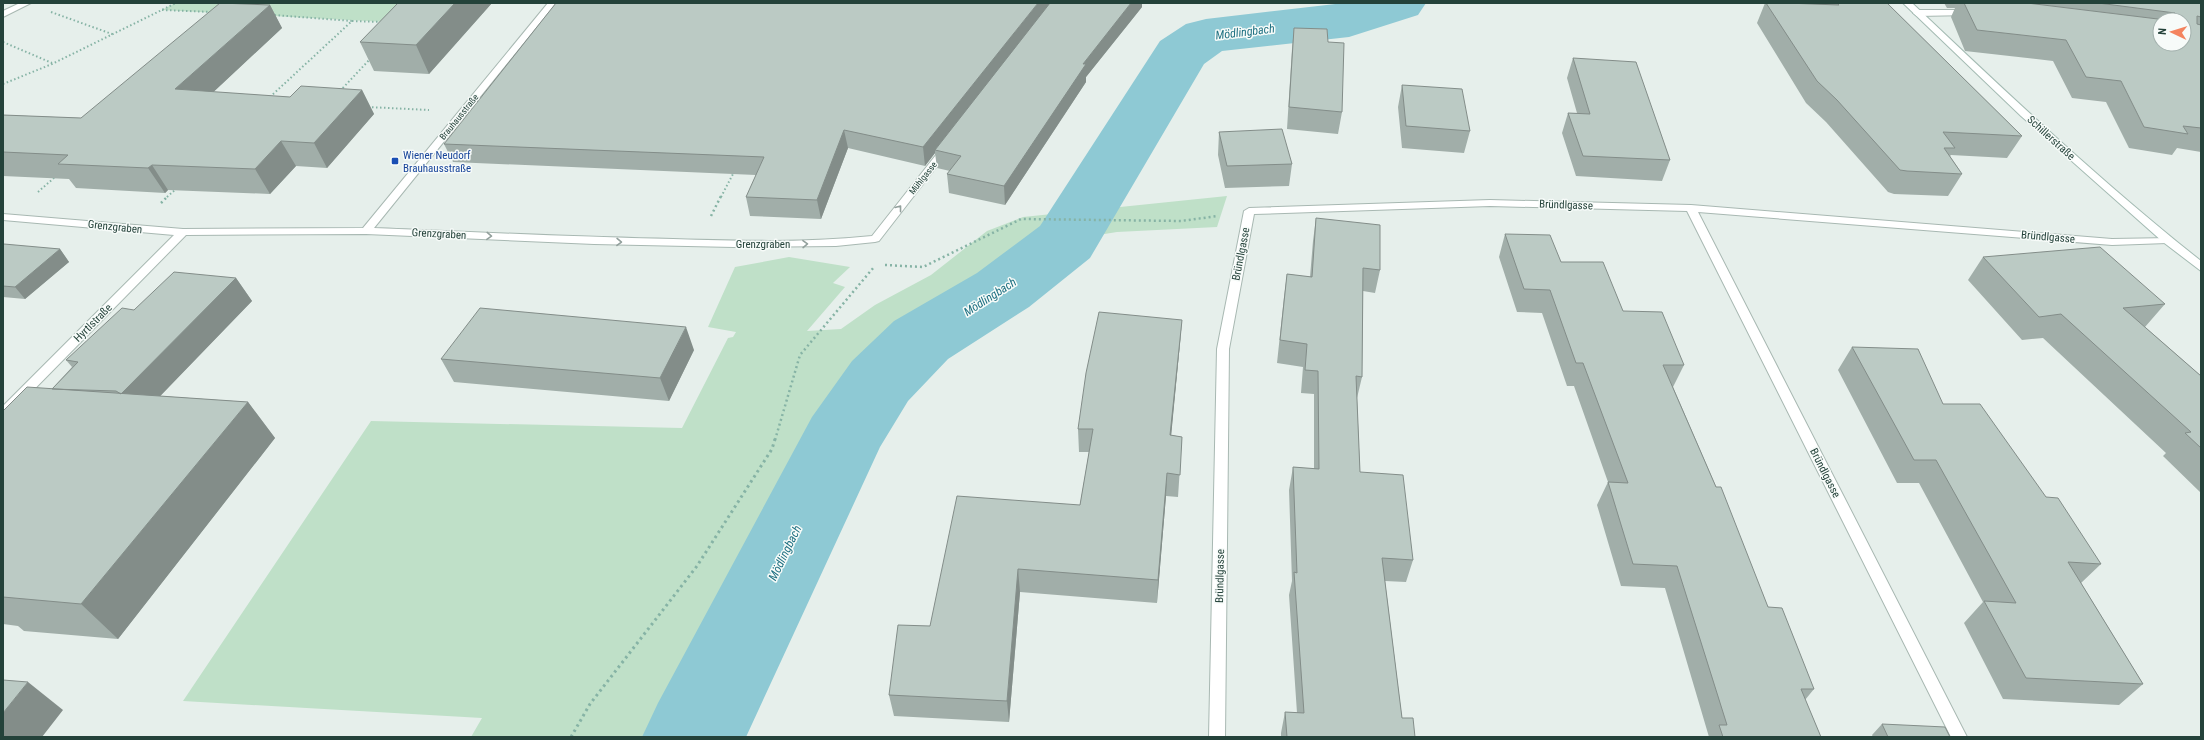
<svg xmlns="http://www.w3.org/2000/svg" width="2204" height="740" font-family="'Roboto Condensed',sans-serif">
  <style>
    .green { fill: #bfe0c8 }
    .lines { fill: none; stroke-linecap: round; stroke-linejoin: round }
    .river { fill: #8ec9d4; fill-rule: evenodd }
    .street-casing { stroke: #a8b8b2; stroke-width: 2 }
    .secondary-casing { stroke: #a4bbb3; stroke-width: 2 }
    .path-far2 { stroke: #86b3a5; stroke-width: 2; stroke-dasharray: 1.5 2.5; stroke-linecap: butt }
    .path-far1 { stroke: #86b3a5; stroke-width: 2.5; stroke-dasharray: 2 3; stroke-linecap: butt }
    .path { stroke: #86b3a5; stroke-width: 3; stroke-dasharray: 2.5 3.5; stroke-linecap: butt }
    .street { fill: #fff; fill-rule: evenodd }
    .secondary { fill: #fff; fill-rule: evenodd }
    .wall { fill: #a1aea9; fill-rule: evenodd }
    .shaded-wall { fill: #838d89 }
    .building { fill: #bbcac4; stroke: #838d89 }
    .oneway { stroke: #92a09c }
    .transit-dot { fill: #1a4fb4; stroke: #f7fbf9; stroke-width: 1.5 }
    .labels { text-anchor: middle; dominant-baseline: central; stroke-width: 3; stroke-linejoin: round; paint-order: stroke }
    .far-street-label { font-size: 9px; fill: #24423a; stroke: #f7fbf9 }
    .street-label { font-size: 11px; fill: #24423a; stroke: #f7fbf9 }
    .transit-label { font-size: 11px; fill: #164399; stroke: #f7fbf9; text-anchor: start }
    .water-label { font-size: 12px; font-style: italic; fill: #1c6f80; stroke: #f7fbf9 }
  </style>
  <rect width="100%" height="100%" fill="#e6efeb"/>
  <!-- green -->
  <path class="green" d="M175,3H424L405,23L162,10Z
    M1227,196L1217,227L1117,232L1061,241L1003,290L918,339L880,381L836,440L685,737H471L482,718L183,701L371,421L682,428L728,338L733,337L736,332L708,327L735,267L789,257L850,267L833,283L845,287L807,331L841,329L875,305L931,275L987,231L1023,217Z"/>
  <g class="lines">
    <!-- river -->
    <path class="river" d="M1344,3H1426L1418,15L1349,37L1222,51L1204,64L1090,258L1029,307L948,359L908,401L880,447L746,737H642L658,703L812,417L852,361L894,321L977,273L1040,226L1160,41L1186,24L1206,19Z"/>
    <!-- street casing -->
    <g class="street-casing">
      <path id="street" d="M20,3H31L3,17V11Z
        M548,3H556L374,228C474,232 573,237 673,239C739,241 806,243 872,236L943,146H949L951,148L879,241L875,242L836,246L734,247L594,244L366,234L186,235L7,417L3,419V406L174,235L3,220V214L183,229L363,228Z
        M1968,10L1971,11V15L1917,16L1913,13L1917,10Z
        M1490,200L1691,205L2112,239L2171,238L2172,240L2167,243L2112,245L1698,212L1967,737H1951L1687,211L1490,206L1254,214L1229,349L1225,737H1209L1217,349L1244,211L1249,208Z"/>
    </g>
    <!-- secondary casing -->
    <g class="secondary-casing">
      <path id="secondary" d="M1903,3H1912C2006,92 2100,181 2201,261V271L2163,242L2021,116Z"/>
    </g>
    <!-- path-far2 -->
    <path class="path-far2" d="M162,10L213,12
      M51,12L112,34
      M352,21L383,22
      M3,42L52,63
      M3,84L52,64L176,3
      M340,91L371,58
      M270,97L352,21L274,15
      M368,107L429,110
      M38,192L55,177
      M167,197L176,189
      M721,197L734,172"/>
    <!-- path-far1 -->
    <path class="path-far1" d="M161,203L168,196
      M711,216L721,196
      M885,265L923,267L1021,219L1181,221L1218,216
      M775,440L800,355L874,267"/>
    <!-- path -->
    <path class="path" d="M571,737L590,704L697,566L772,449L775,439"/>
    <!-- street -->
    <use href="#street" class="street"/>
    <!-- secondary -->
    <use href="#secondary" class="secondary"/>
  </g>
  <!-- wall -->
  <path class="wall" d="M398,3H492L429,74L374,71L360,42Z
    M1765,3H1786L1821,4L1822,3H1887L2022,136L2007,158L1951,155L1950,156L1962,174L1948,196L1894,194L1888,192L1826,122L1806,103L1757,23Z
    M1944,3H2201V152L2177,148L2172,155L2129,148L2106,102L2072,98L2053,61L1965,51L1951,17L1955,8H1947ZM2160,20H2184L2160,44Z
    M270,5L282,28L213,92L290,97L362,90L374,114L327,168L296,166L270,194L168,190L165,193L76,188L69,179L3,176V115L81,118Z
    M1142,7L1086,77V82L1005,205L949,193L947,174L950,171L937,168L935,153L925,166L848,148L821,219L750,216L746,197L756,175L453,162L444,144Z
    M1294,28L1328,42L1342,112L1338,134L1287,129L1292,49Z
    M1573,58L1670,160L1662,181L1576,176L1562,133L1568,113H1577L1567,78Z
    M1402,85L1470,131L1464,153L1402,148L1398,107Z
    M1219,132L1292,164L1289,186L1225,188L1218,155Z
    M1316,218L1380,270L1375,293L1363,291L1362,377L1357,398L1360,472L1413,560L1406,582L1385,581L1402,718L1415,737H1281V733L1285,712L1297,713L1289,595L1292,581L1289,490L1293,467L1314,469V394L1301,393L1303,367L1277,363L1284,297L1287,274L1310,277L1313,241Z
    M1505,234L1561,262L1623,311L1684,365L1673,387L1768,607L1814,689L1805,700L1821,737H1709L1665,588L1621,586L1597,505L1608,482L1574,386H1567L1542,313L1517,312L1499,257Z
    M3,245L60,249L69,262L25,299L3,297Z
    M1983,257L2165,304L2145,327L2201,376V493L2163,456L2166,453L2043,338L2022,340L1968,280Z
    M236,278L252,301L160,396L248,402L275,438L118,639L24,631L18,626L3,624V411L52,389L72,367L66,360L134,310Z
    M1182,320L1180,343L1171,435L1182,437L1178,497L1166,496L1157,603L1020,592L1009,722L894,716L889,695L930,626L1080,505L1089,452H1079L1078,429Z
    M1852,347L1943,404L2046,497L2101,564L2081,583L2143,684L2119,705L2003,699L1964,623L1983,602L1919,483H1897L1838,370Z
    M694,350L669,401L454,382L441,359Z
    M1882,724L1950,737H1873L1872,735Z"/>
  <!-- shaded-wall -->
  <path class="shaded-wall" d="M455,3H492L429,74L416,45Z
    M1038,3H1052L935,150V153L925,166L923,147Z
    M1131,3H1142V7L1086,77V82L1005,205L1004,186L1083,64Z
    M270,5L282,28L190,114L175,89Z
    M362,90L374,114L327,168L314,143Z
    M844,130L848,148L821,219L817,200Z
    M281,141L296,166L270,194L255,169Z
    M152,165L168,190L165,193L148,168Z
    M60,249L69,262L25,299L15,287Z
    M236,278L252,301L140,417L121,394Z
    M1182,320L1180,343L1169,458L1170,435Z
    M686,327L694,350L669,401L660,378Z
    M248,402L275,438L118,639L81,604Z
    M1167,473L1166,496L1157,603L1158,580Z
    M1018,569L1020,592L1009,722L1007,701Z
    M28,682L63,710L42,737H3V713Z"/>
  <!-- building -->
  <path class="building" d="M220,3L270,5L175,89L290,97L301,86L362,90L314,143L281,141L255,169L152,165L148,168L58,164L68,155L3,152V115L81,118Z
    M398,3H455L416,45L360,42Z
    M556,3H1038L923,147L844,130L817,200L746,197L764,157L444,144Z
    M1050,3H1131L1083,64H1086L1004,186L947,174L961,156L935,150Z
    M1766,3H1786L1839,5L1837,3H1887L2022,136L1943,132L1955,148H1944L1962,174L1907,171L1900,170L1837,100L1817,81Z
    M1964,3H2027L2166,20H2160V44H2184V20H2174L2175,13L2098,3H2201V17L2197,16V24L2201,25V128L2183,126L2188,134L2144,127L2121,81L2086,77L2066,40L1977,30Z
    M1294,28L1327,29L1328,42L1344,43L1342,112L1289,107Z
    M1573,58L1636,62L1670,160L1583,156L1568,113L1590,114Z
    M1402,85L1462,89L1470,131L1406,126Z
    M1282,129L1292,164L1227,166L1219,132Z
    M1316,218L1380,225V270L1363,268L1362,377L1356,376L1360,472L1403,475L1413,560L1382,558L1402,718H1413L1415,737H1287L1285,712L1304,713L1294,572L1297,573L1293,467L1319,469L1318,371L1305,370L1307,344L1280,340L1287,274L1312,277Z
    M1505,234L1550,235L1561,262H1603L1623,311L1662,312L1684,365H1663L1716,487H1721L1768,607L1782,608L1814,689H1801L1821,737H1723L1719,725H1727L1677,566L1633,564L1608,482L1628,483L1583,363H1576L1550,290L1524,289Z
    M4,244L60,249L15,287L3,286V245Z
    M2100,247L2165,304L2123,308L2201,376V448L2185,433L2191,432L2061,314L2039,317L1983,257Z
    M174,272L236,278L121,394L116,391L52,389L78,362L66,360L122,308L134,310Z
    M480,308L686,327L660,378L441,359Z
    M1099,312L1182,320L1170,435L1182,437L1180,475L1167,473L1158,580L1018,569L1007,701L889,695L898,625L930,626L957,496L1080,505L1093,429H1078L1086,373Z
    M1852,347L1918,349L1943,404H1980L2046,497L2058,498L2101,564L2068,562L2143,684L2026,678L1984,601L2016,603L1936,460H1914Z
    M27,387L248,402L81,604L3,597V411Z
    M3,680L28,682L3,713Z
    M1882,724L1945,727L1950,737H1888Z"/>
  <!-- one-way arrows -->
  <defs><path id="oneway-chevron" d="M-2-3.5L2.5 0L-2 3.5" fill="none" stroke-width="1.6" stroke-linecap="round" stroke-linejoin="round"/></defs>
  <g class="oneway">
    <use href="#oneway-chevron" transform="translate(899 208) rotate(-52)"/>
    <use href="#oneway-chevron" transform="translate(489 236) rotate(3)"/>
    <use href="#oneway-chevron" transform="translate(619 242) rotate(1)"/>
    <use href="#oneway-chevron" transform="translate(805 244) rotate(-1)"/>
  </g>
  <!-- markers -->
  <rect class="transit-dot" x="391" y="157" width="8" height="8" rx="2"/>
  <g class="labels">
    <!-- far-street labels -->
    <g class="far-street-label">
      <text transform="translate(459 117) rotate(-51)">Brauhausstraße</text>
      <text transform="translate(923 178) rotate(-52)">Mühlgasse</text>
    </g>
    <!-- street labels -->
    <g class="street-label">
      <text transform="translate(2051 138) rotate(42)">Schillerstraße</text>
      <text transform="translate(1566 205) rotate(2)">Bründlgasse</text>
      <text transform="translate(115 227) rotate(6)">Grenzgraben</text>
      <text transform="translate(439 234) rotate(3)">Grenzgraben</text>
      <text transform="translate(2048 237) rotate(5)">Bründlgasse</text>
      <text x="763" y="244">Grenzgraben</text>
      <text transform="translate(1241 254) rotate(-79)">Bründlgasse</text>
      <text transform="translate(93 323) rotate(-45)">Hyrtlstraße</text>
      <text transform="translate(1825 473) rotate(63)">Bründlgasse</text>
      <text transform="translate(1220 576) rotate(-89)">Bründlgasse</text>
    </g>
    <!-- transit labels -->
    <g class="transit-label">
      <text x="403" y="155">Wiener Neudorf<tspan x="403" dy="13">Brauhausstraße</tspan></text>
    </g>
    <!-- water labels -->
    <g class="water-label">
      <text transform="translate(1245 32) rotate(-7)">Mödlingbach</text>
      <text transform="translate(990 297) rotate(-33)">Mödlingbach</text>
      <text transform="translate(785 553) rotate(-64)">Mödlingbach</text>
    </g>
  </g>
  <!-- border -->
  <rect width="2204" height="740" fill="none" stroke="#24423a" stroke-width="8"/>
  <!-- north arrow -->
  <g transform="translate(2172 32) rotate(274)"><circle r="19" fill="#f7fbf9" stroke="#a3b1ad"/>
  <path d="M0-3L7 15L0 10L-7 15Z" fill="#f4845f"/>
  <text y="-6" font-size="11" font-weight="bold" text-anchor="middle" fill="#24423a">N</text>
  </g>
</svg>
